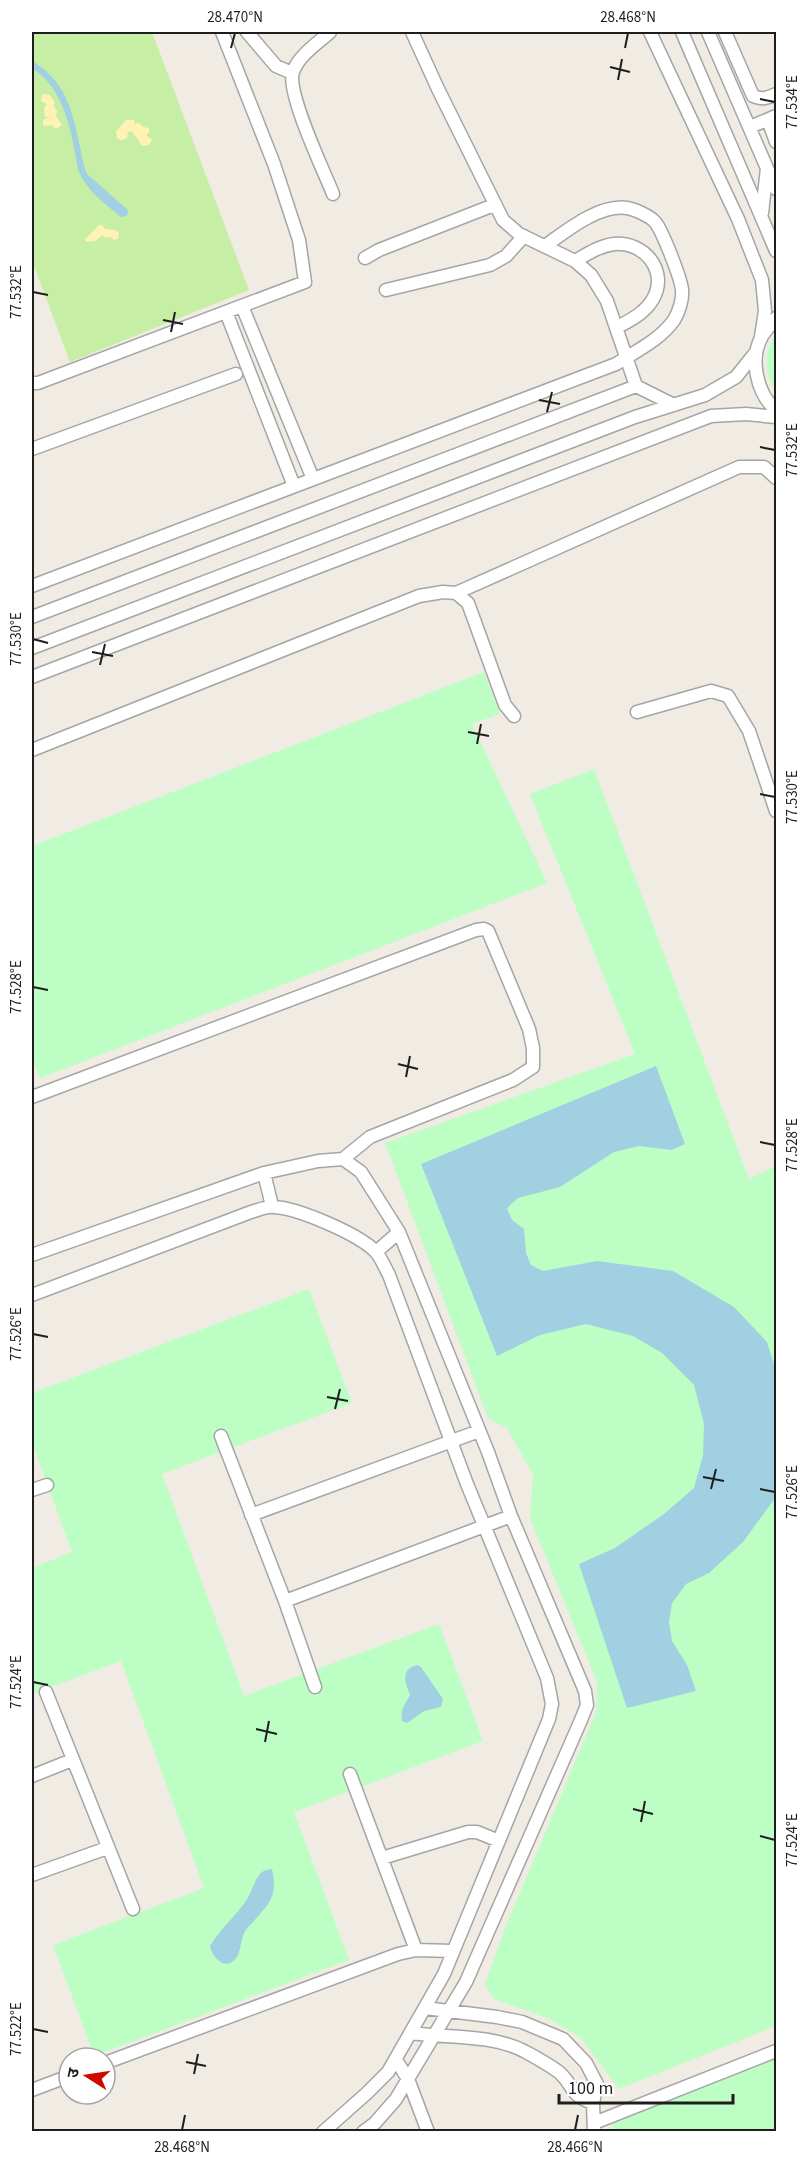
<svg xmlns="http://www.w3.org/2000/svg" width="808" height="2163" font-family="'Source Sans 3','Noto Sans Devanagari',sans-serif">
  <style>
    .grass { fill: #c6eea5 }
    .sand { fill: #fff2b3 }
    .park { fill: #bdfec5 }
    .water { fill: #a0d0e1 }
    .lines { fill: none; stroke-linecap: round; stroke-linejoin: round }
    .minor-casing { stroke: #a5a5a5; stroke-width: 15 }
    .minor { stroke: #fff; stroke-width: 12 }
    .ticks { fill: none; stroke: #1e1e1e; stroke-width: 2 }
    .neatline { fill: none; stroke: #1e1e1e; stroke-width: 2 }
    .ticks-label { font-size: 15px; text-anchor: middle; fill: #1e1e1e }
  </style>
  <rect width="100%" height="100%" fill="#f0ece4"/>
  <!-- grass -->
  <path class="grass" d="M32,32H152L249,290L70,362L32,261Z"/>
  <!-- sand -->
  <path class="sand" d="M45,94L50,95L55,103L53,106L58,112L55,114L62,125L56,129L52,125L46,126L43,125V120L48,117H45L44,108L47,104L41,101L42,95Z
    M126,120H134L135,124L139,123L143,127L149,128V132L146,135L152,140L149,145L142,146L132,131L128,132L127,138L121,140L117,139L116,131Z
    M99,225H102L105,229L115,230L119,233L118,239L114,240L111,237L106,238L102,235L96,241L86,242L85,240C89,234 94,231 99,225Z"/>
  <!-- park -->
  <path class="park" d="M776,335V394C766,375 762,353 776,335Z
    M484,672L500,714L472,724L547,883L40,1078L32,1057V846Z
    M594,769L749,1179L776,1166V2026L619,2089L580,2037L547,2018L494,1999L485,1984L503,1933L596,1712L597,1682L530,1518L533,1475L507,1428L488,1418L385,1143L635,1054L530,794Z
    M309,1289L352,1403L162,1474L244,1696L439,1624L483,1741L294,1812L349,1960L94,2056L53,1945L204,1888L121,1661L32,1694V1568L72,1552L32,1443V1393Z
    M776,2055V2131H615L611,2122Z"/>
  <!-- water -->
  <path class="water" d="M32,61C66,81 72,110 80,147C82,156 83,165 87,174L128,210L127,216L121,217C104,203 87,191 78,170C72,133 65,89 32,68Z
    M656,1066L685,1144L672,1150L639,1146L614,1152L560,1187L518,1198L507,1208L512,1220L524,1229L526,1253L531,1265L543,1271L597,1261L673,1271L734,1307L767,1342L776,1371V1497L743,1542L709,1573L686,1584L672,1603L669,1622L672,1641L687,1665L696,1691L627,1708L579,1564L615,1548L664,1514L694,1488L703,1455L704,1424L694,1385L662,1353L633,1336L586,1324L540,1335L497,1356L421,1164Z
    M417,1665L421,1667L443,1699L441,1707L424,1711L407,1723L402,1721C400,1710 405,1704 410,1695C405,1683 400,1669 417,1665Z
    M272,1869C278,1897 270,1902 253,1922C250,1925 246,1929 244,1933C241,1940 241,1948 238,1955C228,1973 213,1960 210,1946C219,1930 235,1917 246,1901C251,1893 254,1882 259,1875C263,1870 267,1870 272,1869Z"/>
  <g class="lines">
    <!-- minor casing -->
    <g class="minor-casing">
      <path id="minor" d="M247,32L276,66L292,73
        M330,32C318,43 298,56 293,72C286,92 324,171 333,194
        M412,32L438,89L503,220L519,234L575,261L591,275L607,301L636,386
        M650,32L738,219L762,280L765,311L761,337
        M682,32L776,251
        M708,32L776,189
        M725,32L753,96C763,100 767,98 776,94
        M768,120L776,142
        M750,127L776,116
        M762,213L767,168
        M365,258L379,250L494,205
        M575,261C587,254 599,246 614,244C644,241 669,271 653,299C644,314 630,320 616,328
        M386,290L490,265L506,256L524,236
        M242,306L313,479
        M226,312L294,486
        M776,318C772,323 766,330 762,336C749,359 757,394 776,410
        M32,383H38L305,282L299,240L274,164L222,32
        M32,449L236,374
        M32,586L616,364C636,351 660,340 674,320C679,312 683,299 682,290C681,278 662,230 655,222C650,216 634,209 627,208C599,204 566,231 545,246
        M456,593L739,467H764L776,478
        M32,617L636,386L674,405
        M32,648L635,417L705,395L736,377L756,352
        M32,677L711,416L746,414L776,417
        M637,712L711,691L728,696L749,731L776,811
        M32,750L419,596L443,592L456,593L468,603L505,705L514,716
        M32,1097L476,930L484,929L488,931L529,1029L533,1048V1067L513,1080L370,1137L343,1159
        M264,1173L272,1206
        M376,1252L399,1232
        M32,1255L264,1173L318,1161L343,1159L361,1172L399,1232L488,1452L511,1516L585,1691L587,1705L581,1720L466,1982L396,2099L375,2123L363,2132
        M32,1295L251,1212C258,1210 267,1206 274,1207C298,1208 358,1234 375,1251C381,1257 385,1268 389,1275L467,1484L547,1678L552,1704L549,1719L444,1974L388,2072L367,2093L323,2132
        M221,1436L285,1601L315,1687
        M32,1490L47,1485
        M251,1515L479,1431
        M285,1601L511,1516
        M46,1692L133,1909
        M350,1774L416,1950
        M32,1776L72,1760
        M382,1858L468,1832H477L499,1841
        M32,1875L107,1848
        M425,2008L497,2017L522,2022L563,2039L586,2063L597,2084L593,2103L594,2132
        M411,2033C447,2038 491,2034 524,2051C535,2057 550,2065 560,2073C575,2087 569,2095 593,2103
        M396,2060L408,2079L428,2132
        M105,2063L398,1954L416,1950L452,1951
        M32,2090L69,2076
        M594,2123L776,2051"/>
    </g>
    <!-- minor -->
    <use href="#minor" class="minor"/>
  </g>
  <!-- ticks -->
  <path class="ticks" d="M231,48L235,33M625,48L628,33M610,67L630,72M618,80L622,59M760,99L775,102M33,292L48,295M163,320L183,324M171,332L175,312M539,400L560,404M547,412L552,392M760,447L775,450M33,639L48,643M92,652L113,656M100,665L105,644M468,732L489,736M477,744L481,724M760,794L775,797M33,987L48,990M398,1064L418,1069M406,1077L410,1056M760,1142L775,1145M33,1334L48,1337M327,1397L348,1401M335,1409L340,1389M703,1477L724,1481M711,1489L716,1469M760,1489L775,1492M33,1682L48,1685M256,1729L277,1734M265,1742L269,1721M633,1809L653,1814M641,1822L645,1801M760,1836L775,1840M33,2029L48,2032M186,2062L206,2066M194,2074L198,2054M182,2130L185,2115M575,2130L578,2115"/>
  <!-- border -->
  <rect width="808" height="2163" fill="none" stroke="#ffffff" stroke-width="66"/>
  <!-- north arrow -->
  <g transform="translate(87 2076) rotate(282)"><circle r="28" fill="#ffffff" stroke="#a5a5a5" stroke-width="1.5"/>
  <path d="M0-4.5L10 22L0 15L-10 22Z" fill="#cd0800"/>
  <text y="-9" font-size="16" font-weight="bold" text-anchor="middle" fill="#1e1e1e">उ</text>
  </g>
  <!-- scale -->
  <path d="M559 2094v9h174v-9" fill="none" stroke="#1e1e1e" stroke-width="3"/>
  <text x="568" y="2094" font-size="18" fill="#1e1e1e" stroke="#ffffff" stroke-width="4.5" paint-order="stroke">100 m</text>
  <rect x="33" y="33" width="742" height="2097" class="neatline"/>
  <g class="ticks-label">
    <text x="235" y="22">28.470°N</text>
    <text x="628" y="22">28.468°N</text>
    <text transform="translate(792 102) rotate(-90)" y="5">77.534°E</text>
    <text transform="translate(16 292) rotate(-90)" y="5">77.532°E</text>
    <text transform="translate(792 450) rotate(-90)" y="5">77.532°E</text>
    <text transform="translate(16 639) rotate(-90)" y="5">77.530°E</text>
    <text transform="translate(792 797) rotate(-90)" y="5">77.530°E</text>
    <text transform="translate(16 987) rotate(-90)" y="5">77.528°E</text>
    <text transform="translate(792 1145) rotate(-90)" y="5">77.528°E</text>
    <text transform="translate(16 1334) rotate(-90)" y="5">77.526°E</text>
    <text transform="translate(792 1492) rotate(-90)" y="5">77.526°E</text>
    <text transform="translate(16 1682) rotate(-90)" y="5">77.524°E</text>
    <text transform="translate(792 1840) rotate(-90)" y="5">77.524°E</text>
    <text transform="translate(16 2029) rotate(-90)" y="5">77.522°E</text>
    <text x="182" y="2152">28.468°N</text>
    <text x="575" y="2152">28.466°N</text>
  </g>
</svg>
